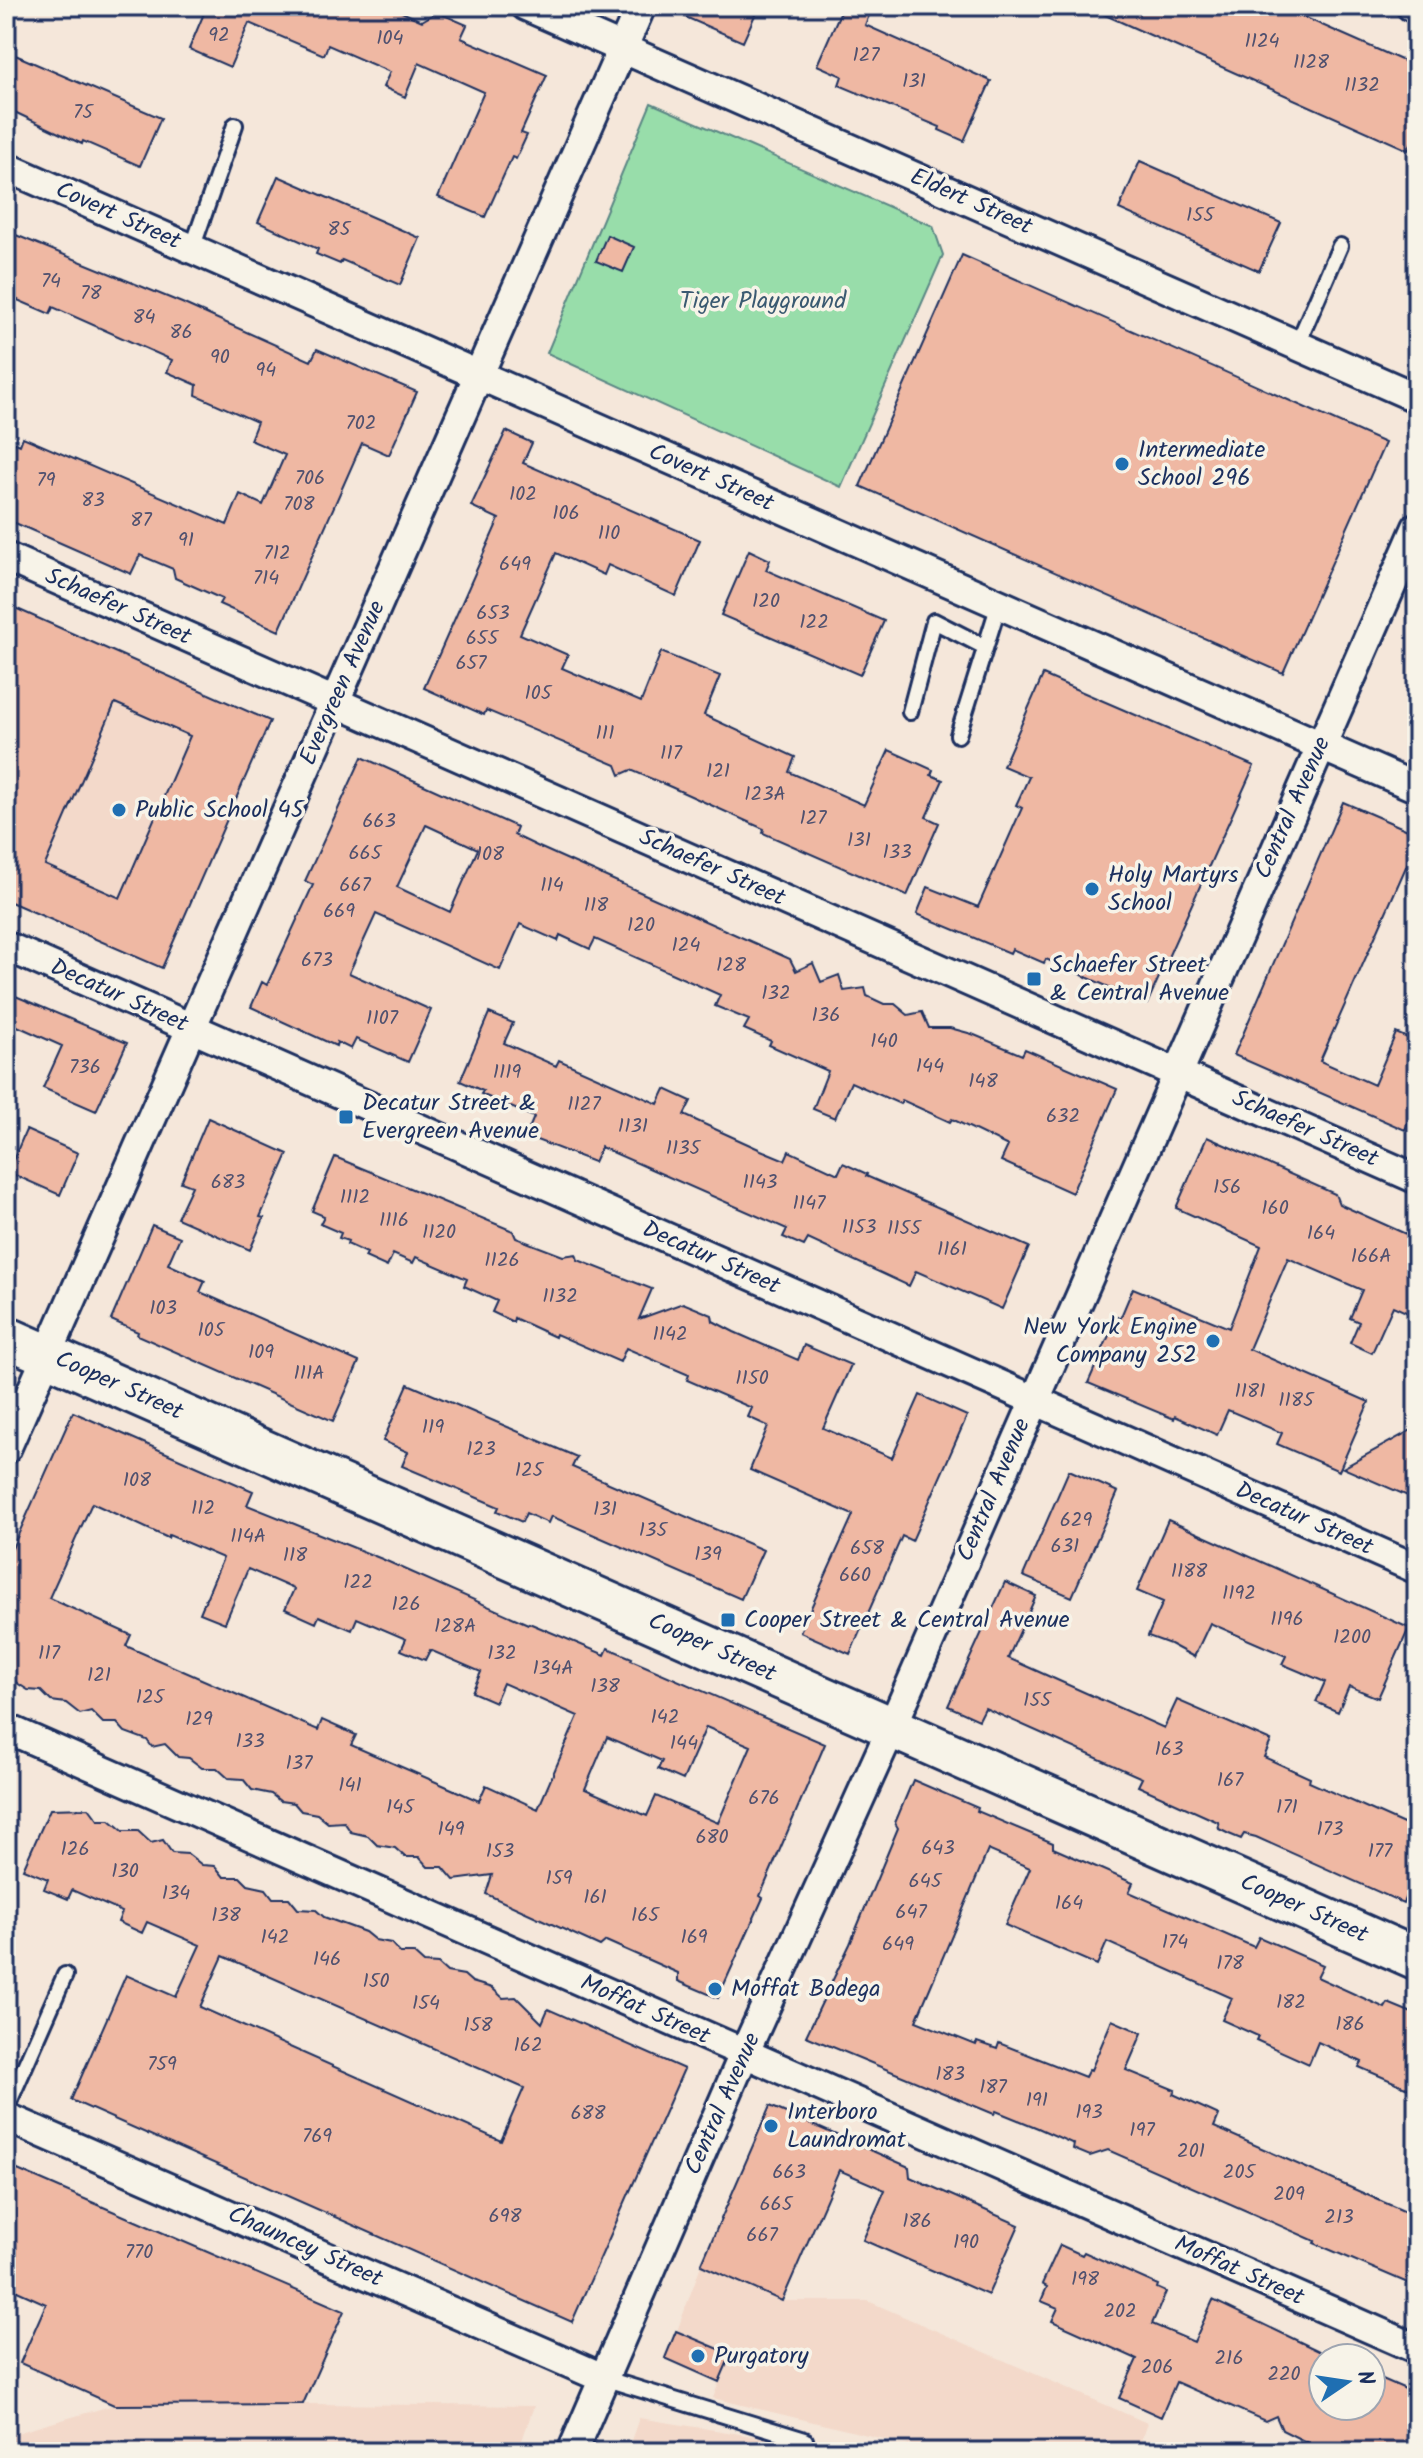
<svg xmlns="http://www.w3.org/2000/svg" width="1423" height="2458" font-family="Kalam,sans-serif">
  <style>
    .built { fill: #f3d9ca }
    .green { fill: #98ddaa; stroke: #5a8684; stroke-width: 2 }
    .building { fill: #efb8a3; stroke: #1b2f5e; stroke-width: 2; fill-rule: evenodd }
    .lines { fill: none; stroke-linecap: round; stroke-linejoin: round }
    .service-casing { stroke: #1b2f5e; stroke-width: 20 }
    .minor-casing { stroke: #1b2f5e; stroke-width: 34 }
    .secondary-casing { stroke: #1b2f5e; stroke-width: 46 }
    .service { stroke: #f7f3e8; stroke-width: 14 }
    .minor { stroke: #f7f3e8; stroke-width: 28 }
    .secondary { stroke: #f7f3e8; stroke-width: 40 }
    .poi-dot { fill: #1f6fb2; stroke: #f7f3e8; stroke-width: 3 }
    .labels { text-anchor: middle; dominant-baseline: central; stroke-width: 7; stroke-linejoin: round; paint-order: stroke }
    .number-label { font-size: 20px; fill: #50516f }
    .street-label { font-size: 24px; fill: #1b2f5e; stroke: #f7f3e8 }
    .park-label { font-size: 24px; fill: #3a5a71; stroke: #f7f3e8 }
    .poi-label { font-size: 24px; fill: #1b2f5e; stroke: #f7f3e8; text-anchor: start }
  </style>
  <rect width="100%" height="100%" fill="#f5e7da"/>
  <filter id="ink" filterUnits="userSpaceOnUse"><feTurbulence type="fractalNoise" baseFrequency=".0125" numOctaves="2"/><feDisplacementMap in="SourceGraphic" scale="16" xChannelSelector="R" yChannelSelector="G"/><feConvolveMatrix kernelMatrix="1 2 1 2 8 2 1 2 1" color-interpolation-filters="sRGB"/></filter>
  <g filter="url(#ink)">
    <!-- built -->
    <path class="built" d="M6,604L270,721L162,968L6,900Z
      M701,2265L782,2301H868L1147,2423L1137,2452H938L713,2398L730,2354L677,2331Z
      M303,2404L534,2406L518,2452H6V2436L114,2405Z
      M639,2418L848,2451L863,2452H627Z"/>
    <!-- green -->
    <path class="green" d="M651,103L933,226L943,255L841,487L547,353Z"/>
    <!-- building -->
    <path class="building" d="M207,6H388L422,21L437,12L467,25L461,38L547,75L521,133L527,135L516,159L512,157L485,217L438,197L484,92L419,63L405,97L383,87L390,72L328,45L324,55L249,23L230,67L189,49Z
      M660,6H759L743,42Z
      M843,6H873L865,25L991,81L964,141L939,130L940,127L839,85L842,76L817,65Z
      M1085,6H1279L1417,67V131L1408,150Z
      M6,51L161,118L140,166L83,141L82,144L6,108Z
      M1140,161L1281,223L1259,271L1119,209Z
      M278,176L420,238L400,285L342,260L340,264L316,254L318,249L258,222Z
      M6,231L182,303L311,361L317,349L417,392L389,455L362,443L279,631L219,604L222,599L175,578L173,569L140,555L131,574L6,519V439L20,445L23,437L227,525L240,494L263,505L285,455L250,440L257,422L196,395L197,385L167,372L172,360L53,307L50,314L6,295Z
      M607,235L634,247L623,272L596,261Z
      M962,255L1385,443L1283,673L860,486Z
      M506,431L532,443L523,463L700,540L676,596L608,565L604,575L556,553L520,634L568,655L562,668L641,702L661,652L720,676L704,715L795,757L789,772L864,805L889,750L933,770L931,775L943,780L926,817L939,823L907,896L763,833L764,829L671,787L631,770L620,775L616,765L486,710L484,715L424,688L499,519L471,506Z
      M749,550L770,560L766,570L884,621L860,675L721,615Z
      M6,604L270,721L162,968L6,900ZM115,703L190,736L120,898L45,865Z
      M1043,675L1254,766L1147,1004L1046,959L1044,963L1012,949L1010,953L917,914L928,887L978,907L1022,808L1016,805L1029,777L1003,766Z
      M362,757L517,827L514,835L539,847L790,959L796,971L813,963L821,982L839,975L844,991L865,988L867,996L884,1004H895L908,1015L922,1012L929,1028H950L972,1034L1022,1055L1025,1049L1117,1089L1072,1193L1001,1161L1008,1146L952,1119L950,1122L902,1100L900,1104L851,1082L835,1118L813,1109L828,1071L769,1045L771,1041L744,1029L749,1020L715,1006L720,995L595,939L590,949L560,935L558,941L520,924L500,970L376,914L349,973L431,1010L408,1062L356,1039L351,1049L337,1042L336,1046L251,1007L262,982L267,985L313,885L305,881ZM426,825L478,849L450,912L397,887Z
      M1343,802L1417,834V842L1320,1061L1374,1085L1396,1033L1417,1042V1124L1409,1121L1405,1130L1234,1055Z
      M6,992L127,1043L96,1111L43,1088L62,1046L6,1021Z
      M489,1013L513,1023L504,1043L556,1066L559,1060L658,1104L665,1089L691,1101L684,1115L761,1150L785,1160L789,1151L838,1174L843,1163L867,1174L866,1176L1029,1247L1002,1309L916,1271L909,1286L808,1239L804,1246L783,1237L787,1229L601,1147L594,1162L526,1136L534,1117L481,1094L483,1091L460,1081Z
      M208,1118L288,1154L260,1217L264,1218L250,1250L177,1218L192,1186L181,1182Z
      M26,1130L78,1153L60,1195L8,1172Z
      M1207,1137L1335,1194L1339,1204L1417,1239V1317L1393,1306L1372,1353L1350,1343L1359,1322L1350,1318L1362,1290L1288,1258L1249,1349L1369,1402L1339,1471L1277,1444L1282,1433L1228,1410L1217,1435L1175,1416L1174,1419L1088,1383L1117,1317L1120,1319L1133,1288L1229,1328L1261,1246L1176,1208Z
      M335,1157L513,1231L516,1238L563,1256L576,1254L578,1260L652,1289L639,1319L683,1303L712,1315L713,1321L734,1332L798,1360L804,1345L851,1365L823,1428L892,1458L920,1395L967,1416L912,1541L902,1536L850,1654L800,1632L853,1515L750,1470L768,1426L748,1417L752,1408L687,1380L689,1375L626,1348L620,1362L556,1334L555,1337L514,1318L513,1322L492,1312L497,1301L464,1286L467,1279L416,1257L413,1263L393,1254L387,1267L365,1257L367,1253L347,1244L348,1241L339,1238L341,1233L320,1224L324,1216L312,1211Z
      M152,1225L180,1237L168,1264L205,1281L200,1292L359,1362L333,1421L137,1335L138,1332L111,1320Z
      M408,1384L577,1457L572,1467L763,1550L741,1599L551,1516L548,1523L526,1513L522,1522L497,1511L499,1507L402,1466L408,1452L383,1441Z
      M73,1412L253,1491L247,1505L382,1559L528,1624L529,1623L605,1655L608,1648L632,1658L631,1660L825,1744L760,1896L763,1898L718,1998L678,1981V1973L606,1941L600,1946L486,1894L492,1875L454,1880L443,1867H428L419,1857H405L395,1848L377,1845L368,1836L351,1832L344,1822L328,1823L317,1814L301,1811L294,1803L280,1801L271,1794L252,1790L243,1779L228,1778L217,1768H202L189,1758L178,1757L165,1744L152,1747L147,1740L125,1732L117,1723H103L91,1711L80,1714L66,1703L51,1701L41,1691L28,1690L6,1676V1562ZM92,1503L168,1538L169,1535L223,1558L200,1613L225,1623L248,1569L294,1589L285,1609L316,1623L319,1616L352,1630L357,1618L406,1639L401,1650L425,1660L430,1650L481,1672L472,1692L495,1702L503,1683L578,1716L538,1809L486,1785L479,1801L452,1789L351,1745L356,1735L322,1720L318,1730L126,1646L131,1635L49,1598ZM706,1727L751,1746L718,1823L656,1796L647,1816L585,1789L607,1737L662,1761L658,1769L683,1780Z
      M1417,1427V1500L1343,1468Z
      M1069,1470L1118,1492L1072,1597L1023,1576Z
      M1168,1520L1409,1628L1378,1698L1349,1686L1338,1712L1316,1702L1325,1682L1282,1664L1286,1656L1210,1623L1194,1657L1170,1644L1148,1636L1163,1602L1137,1591Z
      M1005,1582L1036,1596L1008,1658L1164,1728L1177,1700L1271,1741L1264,1757L1310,1778L1309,1782L1417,1830V1887L1411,1884L1403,1903L1256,1837L1244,1834L1241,1839L1229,1834L1219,1829L1218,1822L1138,1786L1142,1778L985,1708L979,1720L948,1706Z
      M913,1780L978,1808L977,1811L1053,1843V1848L1133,1883L1129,1892L1254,1947L1259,1937L1323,1965L1317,1977L1385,2008L1388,2003L1417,2015V2092L1359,2067L1362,2062L1318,2042L1309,2064L1256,2040L1258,2036L1222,2020L1232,1998L1107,1942L1097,1965L1005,1925L1030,1868L988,1850L916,2021L976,2045L977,2042L997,2049L999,2043L1085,2077L1089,2069L1091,2070L1112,2020L1142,2033L1126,2070L1175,2090L1173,2094L1219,2115L1214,2127L1417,2217V2287L1314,2243L1315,2241L1108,2150L1090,2156L1073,2149L1074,2144L1038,2128L996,2111L994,2114L806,2036L850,1944L898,1828L895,1823Z
      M89,1808L98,1820H110L123,1831H138L151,1843L163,1840L172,1853L188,1854L202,1865L215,1866L224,1877H240L248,1885L266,1889L273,1898H289L298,1909L316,1910L324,1917L365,1932L375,1940L391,1943L400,1953H413L424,1963L438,1964L447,1972L464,1975L472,1982L492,1988L503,1998L516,1997L542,2023L548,2009L684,2069L572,2322L71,2100L126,1975L176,1997L200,1945L147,1922L142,1933L118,1922L122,1912L72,1890L68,1899L44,1889L48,1879L23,1869L50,1809ZM223,1956L524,2088L501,2141L200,2007Z
      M770,2106L909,2167L910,2177L1019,2225L988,2295L863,2240L885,2190L839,2170L782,2301L701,2265Z
      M6,2165L344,2311L303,2404L114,2405L20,2363L46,2304L6,2286Z
      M1060,2245L1082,2255L1084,2252L1158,2285L1157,2288L1166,2292L1152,2324L1194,2342L1213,2300L1323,2353V2406H1371V2374L1417,2394V2452H1326L1282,2430L1276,2416L1265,2421L1176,2382L1161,2417L1119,2398L1137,2359L1052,2321L1058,2308L1041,2301L1047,2287L1042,2284Z
      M676,2331L731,2354L719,2382L665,2358Z"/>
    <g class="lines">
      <!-- service casing -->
      <g class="service-casing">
        <path id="service" d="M192,249L235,125
          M1297,345L1340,246
          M910,712L934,621L985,647
          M958,735L999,604
          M6,2109L65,1975
          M603,2378L805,2440"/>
      </g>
      <!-- minor casing -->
      <g class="minor-casing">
        <path id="minor" d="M526,6L1417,398
          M1411,6L1417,9
          M6,167L1417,788
          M6,557L1417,1179
          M6,946L1417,1569
          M6,1449L641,6
          M6,1728L1417,2349
          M6,2117L603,2378
          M572,2452L744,2054L892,1727L1417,527"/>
      </g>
      <!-- secondary casing -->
      <g class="secondary-casing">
        <path id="secondary" d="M6,1337L1417,1959"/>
      </g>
      <!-- service -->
      <use href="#service" class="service"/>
      <!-- minor -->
      <use href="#minor" class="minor"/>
      <!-- secondary -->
      <use href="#secondary" class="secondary"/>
    </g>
  </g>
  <!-- markers -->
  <g class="poi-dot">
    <circle cx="1122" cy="464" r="8"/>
    <circle cx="119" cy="810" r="8"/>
    <circle cx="1092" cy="889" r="8"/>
    <rect x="1026" y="971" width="16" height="16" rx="4"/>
    <rect x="338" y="1109" width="16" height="16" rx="4"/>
    <circle cx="1213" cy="1341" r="8"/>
    <rect x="720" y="1612" width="16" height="16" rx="4"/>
    <circle cx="715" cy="1989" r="8"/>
    <circle cx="771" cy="2126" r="8"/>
    <circle cx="698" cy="2356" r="8"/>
  </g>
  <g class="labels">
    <!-- number labels -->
    <g class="number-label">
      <text x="219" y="36">92</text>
      <text x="390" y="39">104</text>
      <text x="1262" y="42">1124</text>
      <text x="866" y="56">127</text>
      <text x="1311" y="63">1128</text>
      <text x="914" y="82">131</text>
      <text x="1362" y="86">1132</text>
      <text x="83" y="113">75</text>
      <text x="1200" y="216">155</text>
      <text x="339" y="230">85</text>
      <text x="51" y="282">74</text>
      <text x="91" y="294">78</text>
      <text x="144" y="318">84</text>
      <text x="181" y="333">86</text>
      <text x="220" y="358">90</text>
      <text x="266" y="371">94</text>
      <text x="361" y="424">702</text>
      <text x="310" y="479">706</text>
      <text x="46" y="481">79</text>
      <text x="523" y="495">102</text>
      <text x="93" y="501">83</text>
      <text x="299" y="505">708</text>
      <text x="566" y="514">106</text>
      <text x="141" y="521">87</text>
      <text x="609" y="534">110</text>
      <text x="186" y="541">91</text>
      <text x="277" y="554">712</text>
      <text x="515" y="565">649</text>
      <text x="266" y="579">714</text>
      <text x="766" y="602">120</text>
      <text x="493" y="614">653</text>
      <text x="814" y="623">122</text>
      <text x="482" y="639">655</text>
      <text x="471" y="664">657</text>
      <text x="538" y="694">105</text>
      <text x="605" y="734">111</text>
      <text x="671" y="754">117</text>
      <text x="718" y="772">121</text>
      <text x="765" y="795">123A</text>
      <text x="813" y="819">127</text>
      <text x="379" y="822">663</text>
      <text x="859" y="841">131</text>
      <text x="897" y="853">133</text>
      <text x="365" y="854">665</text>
      <text x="490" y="855">108</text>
      <text x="355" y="886">667</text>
      <text x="552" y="886">114</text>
      <text x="596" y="906">118</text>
      <text x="339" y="912">669</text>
      <text x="641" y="926">120</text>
      <text x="686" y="946">124</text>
      <text x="317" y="961">673</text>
      <text x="731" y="966">128</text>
      <text x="776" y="994">132</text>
      <text x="826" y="1016">136</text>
      <text x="382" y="1019">1107</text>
      <text x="884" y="1042">140</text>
      <text x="930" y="1067">144</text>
      <text x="85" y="1068">736</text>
      <text x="507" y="1073">1119</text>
      <text x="983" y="1082">148</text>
      <text x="584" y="1105">1127</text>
      <text x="1063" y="1117">632</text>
      <text x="633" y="1127">1131</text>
      <text x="683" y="1149">1135</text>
      <text x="228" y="1183">683</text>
      <text x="760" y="1183">1143</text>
      <text x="1227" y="1188">156</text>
      <text x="355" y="1198">1112</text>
      <text x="809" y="1204">1147</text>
      <text x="1275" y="1209">160</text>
      <text x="394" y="1221">1116</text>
      <text x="859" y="1228">1153</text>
      <text x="904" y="1229">1155</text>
      <text x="439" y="1233">1120</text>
      <text x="1321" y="1234">164</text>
      <text x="952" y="1250">1161</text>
      <text x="1371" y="1257">166A</text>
      <text x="502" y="1261">1126</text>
      <text x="560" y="1297">1132</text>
      <text x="163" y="1309">103</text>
      <text x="211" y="1331">105</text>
      <text x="670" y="1335">1142</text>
      <text x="261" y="1353">109</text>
      <text x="309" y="1374">111A</text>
      <text x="752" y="1379">1150</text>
      <text x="1250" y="1392">1181</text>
      <text x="1296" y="1401">1185</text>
      <text x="433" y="1428">119</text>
      <text x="481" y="1450">123</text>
      <text x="529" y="1471">125</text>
      <text x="137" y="1481">108</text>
      <text x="203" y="1509">112</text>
      <text x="605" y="1510">131</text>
      <text x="1076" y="1521">629</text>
      <text x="653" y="1531">135</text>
      <text x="248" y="1537">114A</text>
      <text x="1065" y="1547">631</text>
      <text x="867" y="1549">658</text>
      <text x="708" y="1555">139</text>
      <text x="295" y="1556">118</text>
      <text x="1189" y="1572">1188</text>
      <text x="855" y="1576">660</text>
      <text x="358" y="1583">122</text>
      <text x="1239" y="1594">1192</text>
      <text x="406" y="1605">126</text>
      <text x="1287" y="1620">1196</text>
      <text x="455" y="1627">128A</text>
      <text x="1352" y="1638">1200</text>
      <text x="49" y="1654">117</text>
      <text x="502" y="1654">132</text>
      <text x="553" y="1669">134A</text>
      <text x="99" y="1676">121</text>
      <text x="605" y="1687">138</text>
      <text x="150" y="1698">125</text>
      <text x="1037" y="1701">155</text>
      <text x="665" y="1718">142</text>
      <text x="199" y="1720">129</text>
      <text x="250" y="1742">133</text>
      <text x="684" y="1744">144</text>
      <text x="1169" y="1750">163</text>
      <text x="299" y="1764">137</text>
      <text x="1230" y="1781">167</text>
      <text x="350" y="1786">141</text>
      <text x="764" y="1799">676</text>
      <text x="400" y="1808">145</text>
      <text x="1287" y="1808">171</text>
      <text x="451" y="1830">149</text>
      <text x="1330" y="1830">173</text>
      <text x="712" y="1838">680</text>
      <text x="938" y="1849">643</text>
      <text x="75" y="1850">126</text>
      <text x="500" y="1852">153</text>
      <text x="1380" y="1852">177</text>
      <text x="125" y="1872">130</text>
      <text x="559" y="1879">159</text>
      <text x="925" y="1882">645</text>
      <text x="176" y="1894">134</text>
      <text x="595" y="1898">161</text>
      <text x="1069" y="1904">164</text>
      <text x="911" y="1913">647</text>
      <text x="226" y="1916">138</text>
      <text x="645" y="1916">165</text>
      <text x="275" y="1938">142</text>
      <text x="694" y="1938">169</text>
      <text x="1175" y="1943">174</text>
      <text x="898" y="1945">649</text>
      <text x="327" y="1960">146</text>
      <text x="1230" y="1964">178</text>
      <text x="376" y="1982">150</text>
      <text x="1291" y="2003">182</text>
      <text x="426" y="2004">154</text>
      <text x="1350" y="2025">186</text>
      <text x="478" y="2026">158</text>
      <text x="528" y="2046">162</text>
      <text x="162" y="2065">759</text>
      <text x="950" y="2075">183</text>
      <text x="993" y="2088">187</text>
      <text x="1037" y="2101">191</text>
      <text x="1089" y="2113">193</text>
      <text x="588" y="2114">688</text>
      <text x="1142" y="2131">197</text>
      <text x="317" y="2137">769</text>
      <text x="1191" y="2152">201</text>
      <text x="789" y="2173">663</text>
      <text x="1239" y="2173">205</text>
      <text x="1289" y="2195">209</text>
      <text x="776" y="2205">665</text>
      <text x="505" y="2217">698</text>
      <text x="1339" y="2218">213</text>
      <text x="917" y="2222">186</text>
      <text x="762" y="2236">667</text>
      <text x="966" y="2243">190</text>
      <text x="139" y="2253">770</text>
      <text x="1085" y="2280">198</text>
      <text x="1120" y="2312">202</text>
      <text x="1229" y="2359">216</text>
      <text x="1157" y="2368">206</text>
      <text x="1284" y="2375">220</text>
    </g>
    <!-- street labels -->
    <g class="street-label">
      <text transform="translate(971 202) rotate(24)">Eldert Street</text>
      <text transform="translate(118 216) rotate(24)">Covert Street</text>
      <text transform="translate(711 478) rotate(24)">Covert Street</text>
      <text transform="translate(118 607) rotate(24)">Schaefer Street</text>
      <text transform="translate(343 683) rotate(-66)">Evergreen Avenue</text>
      <text transform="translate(1293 808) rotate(-66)">Central Avenue</text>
      <text transform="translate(712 868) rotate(24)">Schaefer Street</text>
      <text transform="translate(119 996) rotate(24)">Decatur Street</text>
      <text transform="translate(1305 1129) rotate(24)">Schaefer Street</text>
      <text transform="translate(711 1258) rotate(24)">Decatur Street</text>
      <text transform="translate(119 1386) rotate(24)">Cooper Street</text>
      <text transform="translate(994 1490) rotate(-67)">Central Avenue</text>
      <text transform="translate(1304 1519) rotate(24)">Decatur Street</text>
      <text transform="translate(712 1648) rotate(24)">Cooper Street</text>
      <text transform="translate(1304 1909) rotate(24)">Cooper Street</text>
      <text transform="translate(645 2010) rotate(24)">Moffat Street</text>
      <text transform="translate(723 2104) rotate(-66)">Central Avenue</text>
      <text transform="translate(305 2247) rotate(24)">Chauncey Street</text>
      <text transform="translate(1239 2271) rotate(24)">Moffat Street</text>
    </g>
    <!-- park labels -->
    <g class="park-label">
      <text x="763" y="301">Tiger Playground</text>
    </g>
    <!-- poi labels -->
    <g class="poi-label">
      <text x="1138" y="450">Intermediate<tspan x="1138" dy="28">School 296</tspan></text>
      <text x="135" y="810">Public School 45</text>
      <text x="1108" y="875">Holy Martyrs<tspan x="1108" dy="28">School</tspan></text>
      <text x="1050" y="965">Schaefer Street<tspan x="1050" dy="28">&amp; Central Avenue</tspan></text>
      <text x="362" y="1103">Decatur Street &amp;<tspan x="362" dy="28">Evergreen Avenue</tspan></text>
      <text x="1197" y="1327" text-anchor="end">New York Engine<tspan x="1197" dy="28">Company 252</tspan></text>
      <text x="744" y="1620">Cooper Street &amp; Central Avenue</text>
      <text x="731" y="1989">Moffat Bodega</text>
      <text x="787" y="2112">Interboro<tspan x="787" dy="28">Laundromat</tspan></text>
      <text x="714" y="2356">Purgatory</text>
    </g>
  </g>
  <!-- margin -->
  <rect width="1423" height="2458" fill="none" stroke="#f7f3e8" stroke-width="32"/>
  <rect x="16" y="16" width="1391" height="2426" fill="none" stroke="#1b2f5e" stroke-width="3" filter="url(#ink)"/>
  <!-- north arrow -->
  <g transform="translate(1347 2382) rotate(77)"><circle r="38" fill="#f7f3e8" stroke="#9fa5b1" stroke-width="2"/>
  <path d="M0-6L14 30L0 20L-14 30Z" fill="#1f6fb2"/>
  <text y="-12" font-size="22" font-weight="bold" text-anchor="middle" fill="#1b2f5e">N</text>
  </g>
</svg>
